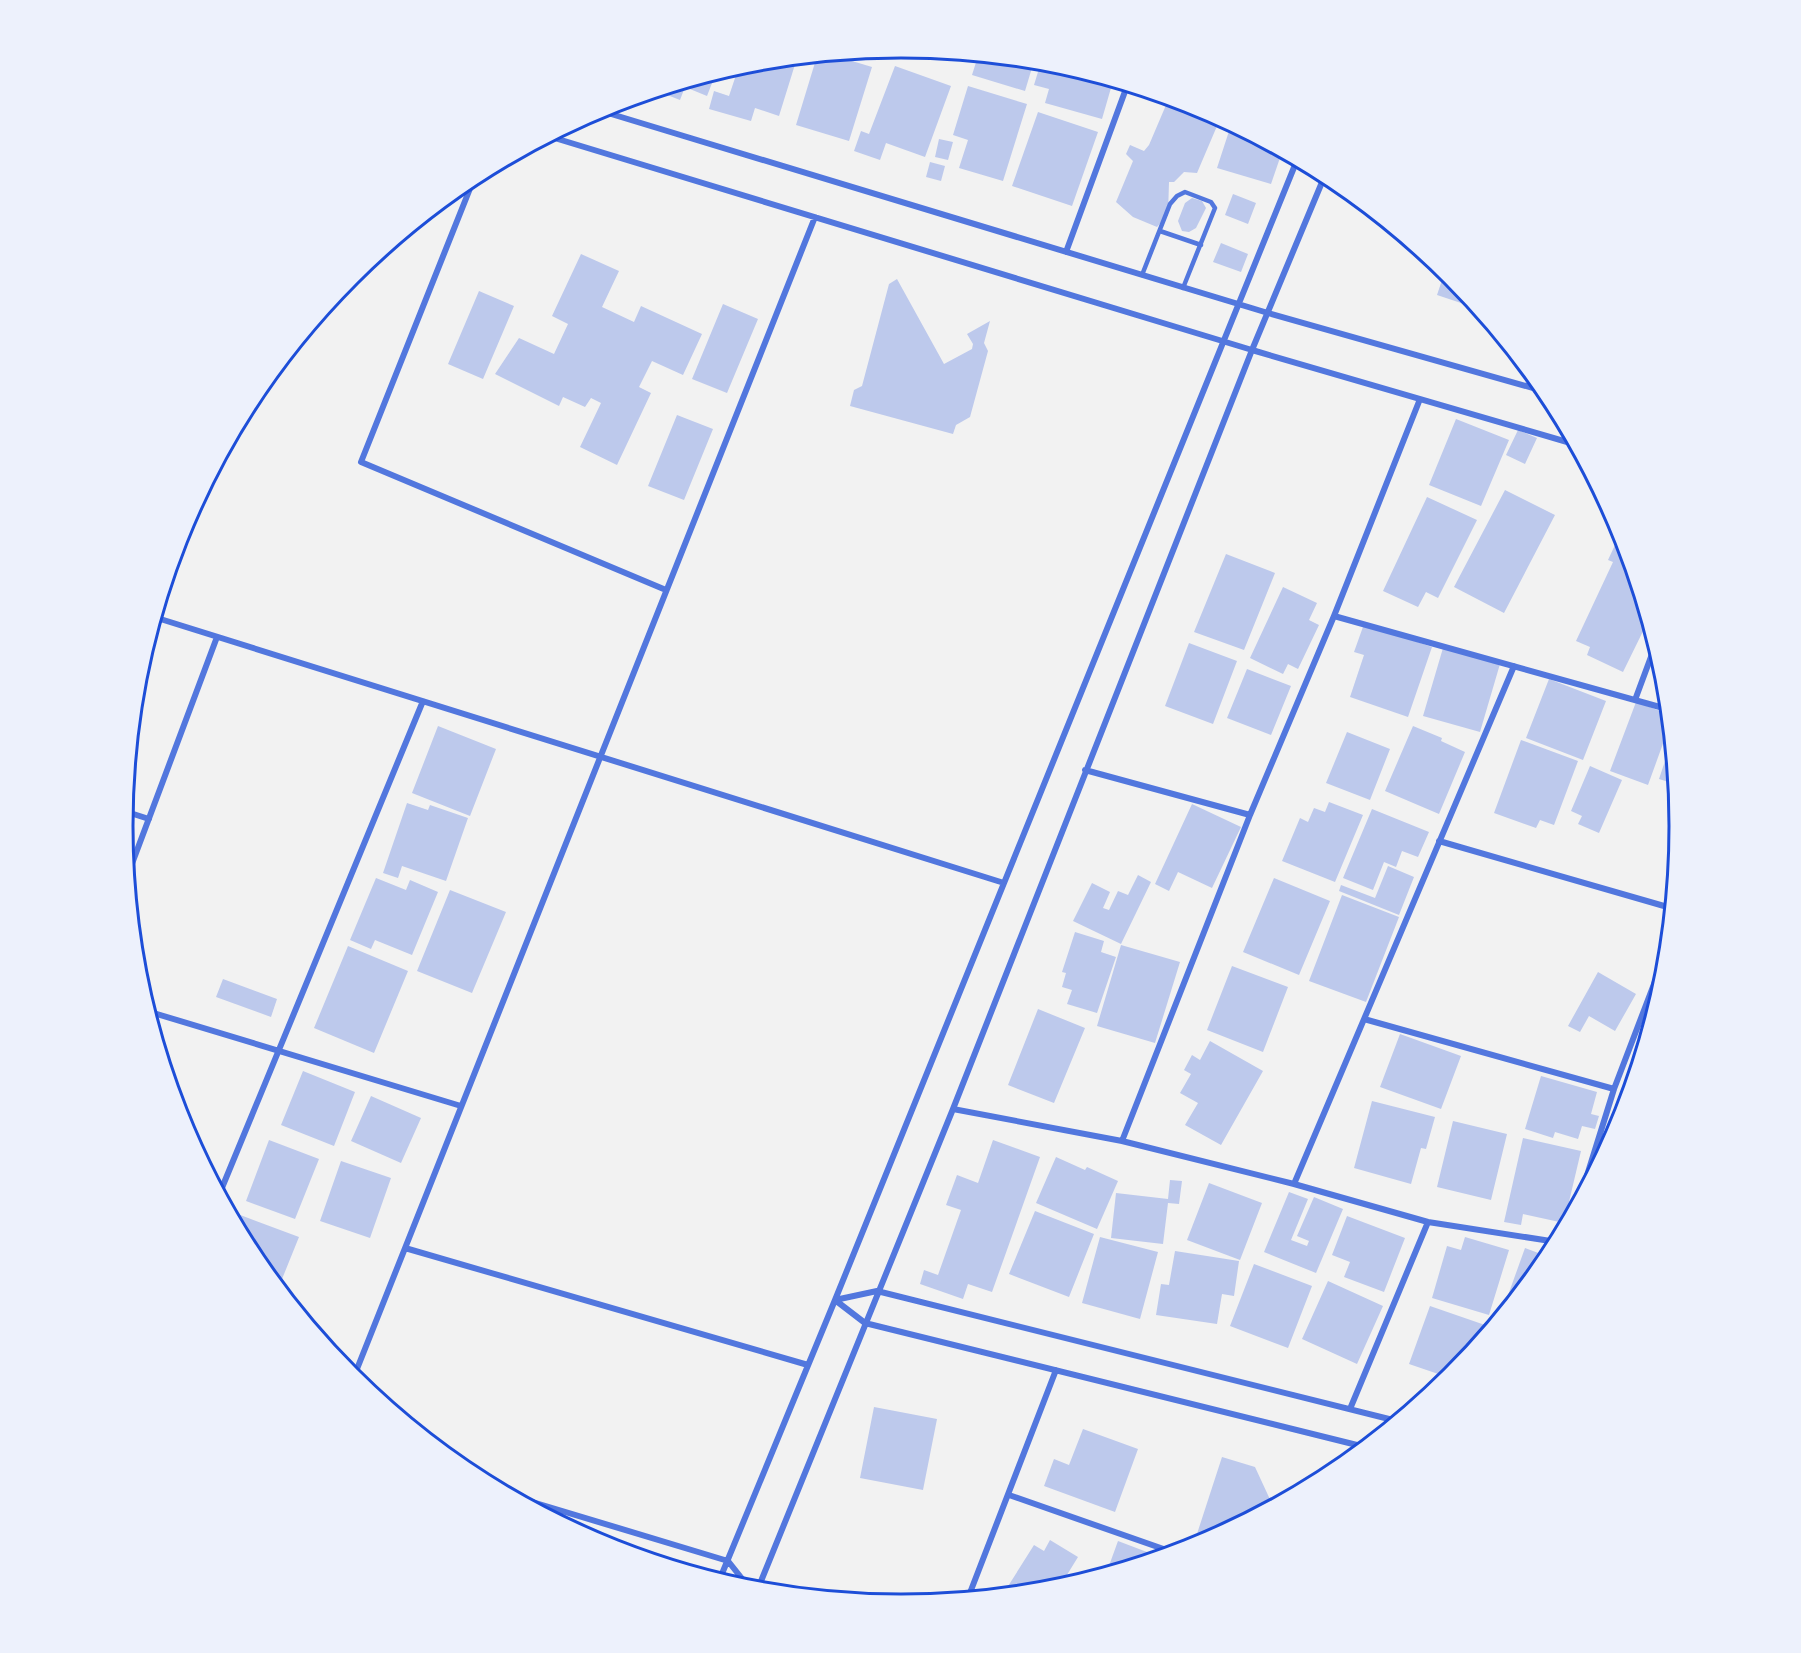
<svg xmlns="http://www.w3.org/2000/svg" width="1801" height="1653" font-family="'Sofia Sans Condensed',sans-serif">
  <style>
    .building { fill: #bdc9ec }
    .lines { fill: none; stroke-linecap: round; stroke-linejoin: round }
    .service { stroke: #5277de; stroke-width: 4.5 }
    .minor { stroke: #5277de; stroke-width: 6 }
    .rim { fill: none; stroke: #1d4ed8; stroke-width: 3 }
  </style>
  <rect width="100%" height="100%" fill="#f2f2f2"/>
  <!-- building -->
  <path class="building" d="M832,55L872,67L849,141L796,125L817,56Z
    M978,56L1034,61L1025,91L972,75Z
    M797,58L779,116L755,108L751,121L709,109L714,91L729,96L739,66L749,63Z
    M1041,62L1053,63L1113,81L1102,119L1045,103L1049,89L1034,85Z
    M895,66L951,86L925,157L886,143L880,160L854,151L861,131L869,134Z
    M708,75L714,78L707,96L685,87L680,100L657,91Z
    M968,86L1027,104L1003,181L959,168L968,140L953,135Z
    M1169,98L1199,107L1220,119L1197,173L1184,172L1174,182H1169L1168,215L1157,227L1133,217L1116,202L1133,161L1126,154L1130,145L1144,151L1149,145Z
    M1038,112L1098,132L1072,206L1012,186Z
    M1231,125L1282,152L1271,184L1217,168Z
    M939,139L953,142L948,160L935,157Z
    M930,162L945,166L941,181L926,177Z
    M1233,194L1256,203L1248,224L1225,215Z
    M1192,198L1202,201L1206,208L1196,228L1189,232L1182,231L1178,221L1185,203Z
    M1221,243L1248,254L1241,272L1213,262Z
    M581,254L619,271L602,307L634,322L641,306L702,334L683,375L652,361L639,387L651,393L617,465L580,447L601,403L591,398L585,407L563,397L559,406L495,374L519,338L554,354L568,324L552,316Z
    M1445,271L1469,298L1467,305L1437,295Z
    M897,279L944,364L972,349L973,344L967,334L990,321L984,343L988,351L970,417L956,425L953,434L850,406L854,390L862,386L889,284Z
    M479,291L514,306L483,379L448,364Z
    M723,304L758,319L727,393L692,379Z
    M677,415L713,429L684,500L648,486Z
    M1456,419L1509,440L1481,506L1429,485Z
    M1518,430L1537,438L1525,464L1506,455Z
    M1505,490L1555,515L1504,613L1454,587Z
    M1427,497L1477,520L1438,598L1426,592L1418,607L1383,591Z
    M1621,532L1648,621L1623,672L1587,655L1590,647L1576,641L1613,562L1608,560Z
    M1226,554L1275,573L1244,650L1194,632Z
    M1283,587L1317,603L1309,620L1319,625L1298,669L1288,664L1283,674L1250,658Z
    M1364,624L1432,647L1408,717L1350,697L1364,655L1354,652Z
    M1189,643L1237,661L1213,724L1165,706Z
    M1443,648L1500,664L1480,732L1423,716Z
    M1247,669L1291,686L1271,735L1227,718Z
    M1549,679L1606,701L1583,760L1526,738Z
    M1636,702L1668,714L1669,727L1648,785L1610,771Z
    M438,726L496,749L470,816L412,793Z
    M1413,726L1442,738L1441,741L1465,752L1439,814L1385,791Z
    M1347,732L1390,749L1370,800L1326,783Z
    M1521,740L1578,761L1554,825L1540,820L1536,828L1494,813Z
    M1671,743V748L1675,784L1659,779Z
    M1590,766L1622,780L1599,833L1578,824L1582,816L1571,811Z
    M1329,802L1363,815L1335,882L1282,861L1300,818L1308,822L1314,808L1325,812Z
    M407,803L428,810L430,805L468,818L446,881L402,866L398,878L383,873Z
    M1192,804L1241,827L1212,888L1178,872L1169,891L1155,884Z
    M1372,809L1429,832L1418,857L1402,851L1396,867L1384,862L1373,890L1343,878Z
    M1388,866L1414,877L1399,915L1339,891L1341,885L1375,898Z
    M1138,875L1151,882L1121,944L1073,921L1092,883L1110,892L1103,908L1109,910L1118,891L1128,895Z
    M376,878L406,890L410,880L438,892L412,955L375,940L371,949L350,940Z
    M1274,878L1330,901L1299,975L1243,952Z
    M450,890L506,912L472,993L417,971Z
    M1342,895L1399,917L1366,1002L1309,981Z
    M1075,932L1104,941L1101,952L1116,957L1097,1013L1067,1004L1072,990L1062,987L1066,973L1062,972Z
    M1121,945L1180,962L1155,1043L1097,1026Z
    M348,946L408,971L374,1053L314,1028Z
    M1232,966L1288,987L1263,1052L1207,1030Z
    M1598,972L1636,994L1615,1031L1589,1016L1580,1032L1568,1026Z
    M223,979L277,999L271,1017L216,997Z
    M1038,1009L1085,1028L1054,1103L1008,1085Z
    M1400,1034L1461,1056L1441,1109L1380,1087Z
    M1210,1041L1263,1071L1221,1145L1185,1125L1198,1103L1180,1093L1191,1074L1184,1070L1192,1055L1200,1060Z
    M161,1058L171,1061L166,1076Z
    M303,1071L355,1092L334,1146L281,1125Z
    M1541,1076L1597,1092L1591,1114L1599,1116L1595,1129L1582,1126L1578,1139L1555,1132L1553,1138L1525,1129Z
    M371,1096L421,1118L401,1163L351,1141Z
    M1372,1101L1435,1117L1426,1149L1421,1148L1411,1184L1354,1168Z
    M1453,1121L1507,1134L1491,1200L1437,1187Z
    M1523,1138L1581,1151L1564,1223L1523,1214L1521,1225L1504,1222Z
    M269,1140L319,1159L295,1219L246,1201Z
    M993,1140L1040,1157L992,1292L968,1284L963,1299L920,1284L924,1270L938,1275L961,1210L946,1205L957,1175L978,1183Z
    M1056,1157L1085,1170L1087,1167L1118,1181L1097,1229L1036,1203Z
    M341,1161L391,1178L370,1238L320,1221Z
    M1170,1180L1182,1181L1179,1204L1168,1203L1163,1244L1111,1238L1116,1193L1168,1199Z
    M1209,1183L1262,1203L1240,1260L1187,1240Z
    M1289,1192L1308,1199L1291,1240L1307,1246L1309,1241L1297,1236L1314,1197L1343,1209L1316,1273L1264,1252Z
    M1035,1211L1094,1234L1069,1297L1009,1274Z
    M235,1213L299,1237L278,1289L253,1259L232,1220Z
    M1347,1216L1405,1238L1384,1292L1344,1277L1350,1262L1332,1255Z
    M1100,1237L1158,1252L1140,1319L1082,1303Z
    M1465,1237L1509,1250L1489,1315L1432,1298L1447,1246L1461,1250Z
    M1525,1248L1549,1257L1504,1312H1502Z
    M1175,1251L1239,1261L1234,1296L1222,1294L1217,1324L1156,1315L1161,1284L1169,1285Z
    M1254,1264L1312,1286L1288,1348L1230,1326Z
    M1328,1281L1383,1306L1357,1364L1302,1339Z
    M1430,1306L1485,1325L1478,1344L1450,1378L1409,1364Z
    M874,1407L937,1419L923,1490L860,1478Z
    M1083,1429L1138,1449L1115,1512L1044,1486L1054,1459L1069,1465Z
    M1222,1457L1255,1467L1273,1506L1204,1543L1195,1540Z
    M1297,1482L1309,1487L1291,1496Z
    M1050,1540L1078,1557L1062,1583L1060,1582L1056,1589L1052,1590L1010,1594L1005,1591L1034,1545L1044,1551Z
    M1118,1541L1160,1557L1106,1574Z"/>
  <g class="lines">
    <!-- service -->
    <path class="service" d="M1160,231L1201,245
      M1142,275L1170,204L1177,196L1185,192L1211,202L1215,208L1183,288"/>
    <!-- minor -->
    <path class="minor" d="M598,110L1268,313L1547,392
      M548,136L1252,350L1325,175
      M1297,160L835,1300L865,1323L1365,1447
      M475,176L361,462L666,590
      M1066,252L1127,86
      M1334,616L1667,709
      M154,617L1004,883
      M1635,700L1655,646
      M1085,770L1250,815
      M124,811L149,819
      M1439,841L1671,908
      M127,877L217,637
      M147,1011L461,1106
      M1364,1019L1614,1089
      M953,1109L1122,1141L1294,1184L1428,1222L1557,1242
      M1122,1141L1250,815L1334,616L1420,399
      M1294,1184L1514,666
      M219,1195L423,701
      M1580,1198L1614,1089L1667,950
      M405,1248L808,1365
      M353,1379L815,217
      M1350,1409L1428,1222
      M509,1495L728,1561L751,1590
      M1009,1495L1175,1553
      M719,1581L835,1300L877,1291L1397,1421
      M757,1591L953,1109L1252,350L1574,444
      M968,1598L1056,1370"/>
  </g>
  <!-- crop -->
  <path d="M0 0H1801V1653H0ZM133 826a768 768 0 1 1 1536 0a768 768 0 1 1-1536 0Z" fill="#edf1fc" fill-rule="evenodd"/>
  <path class="rim" d="M133 826a768 768 0 1 1 1536 0a768 768 0 1 1-1536 0Z"/>
</svg>
